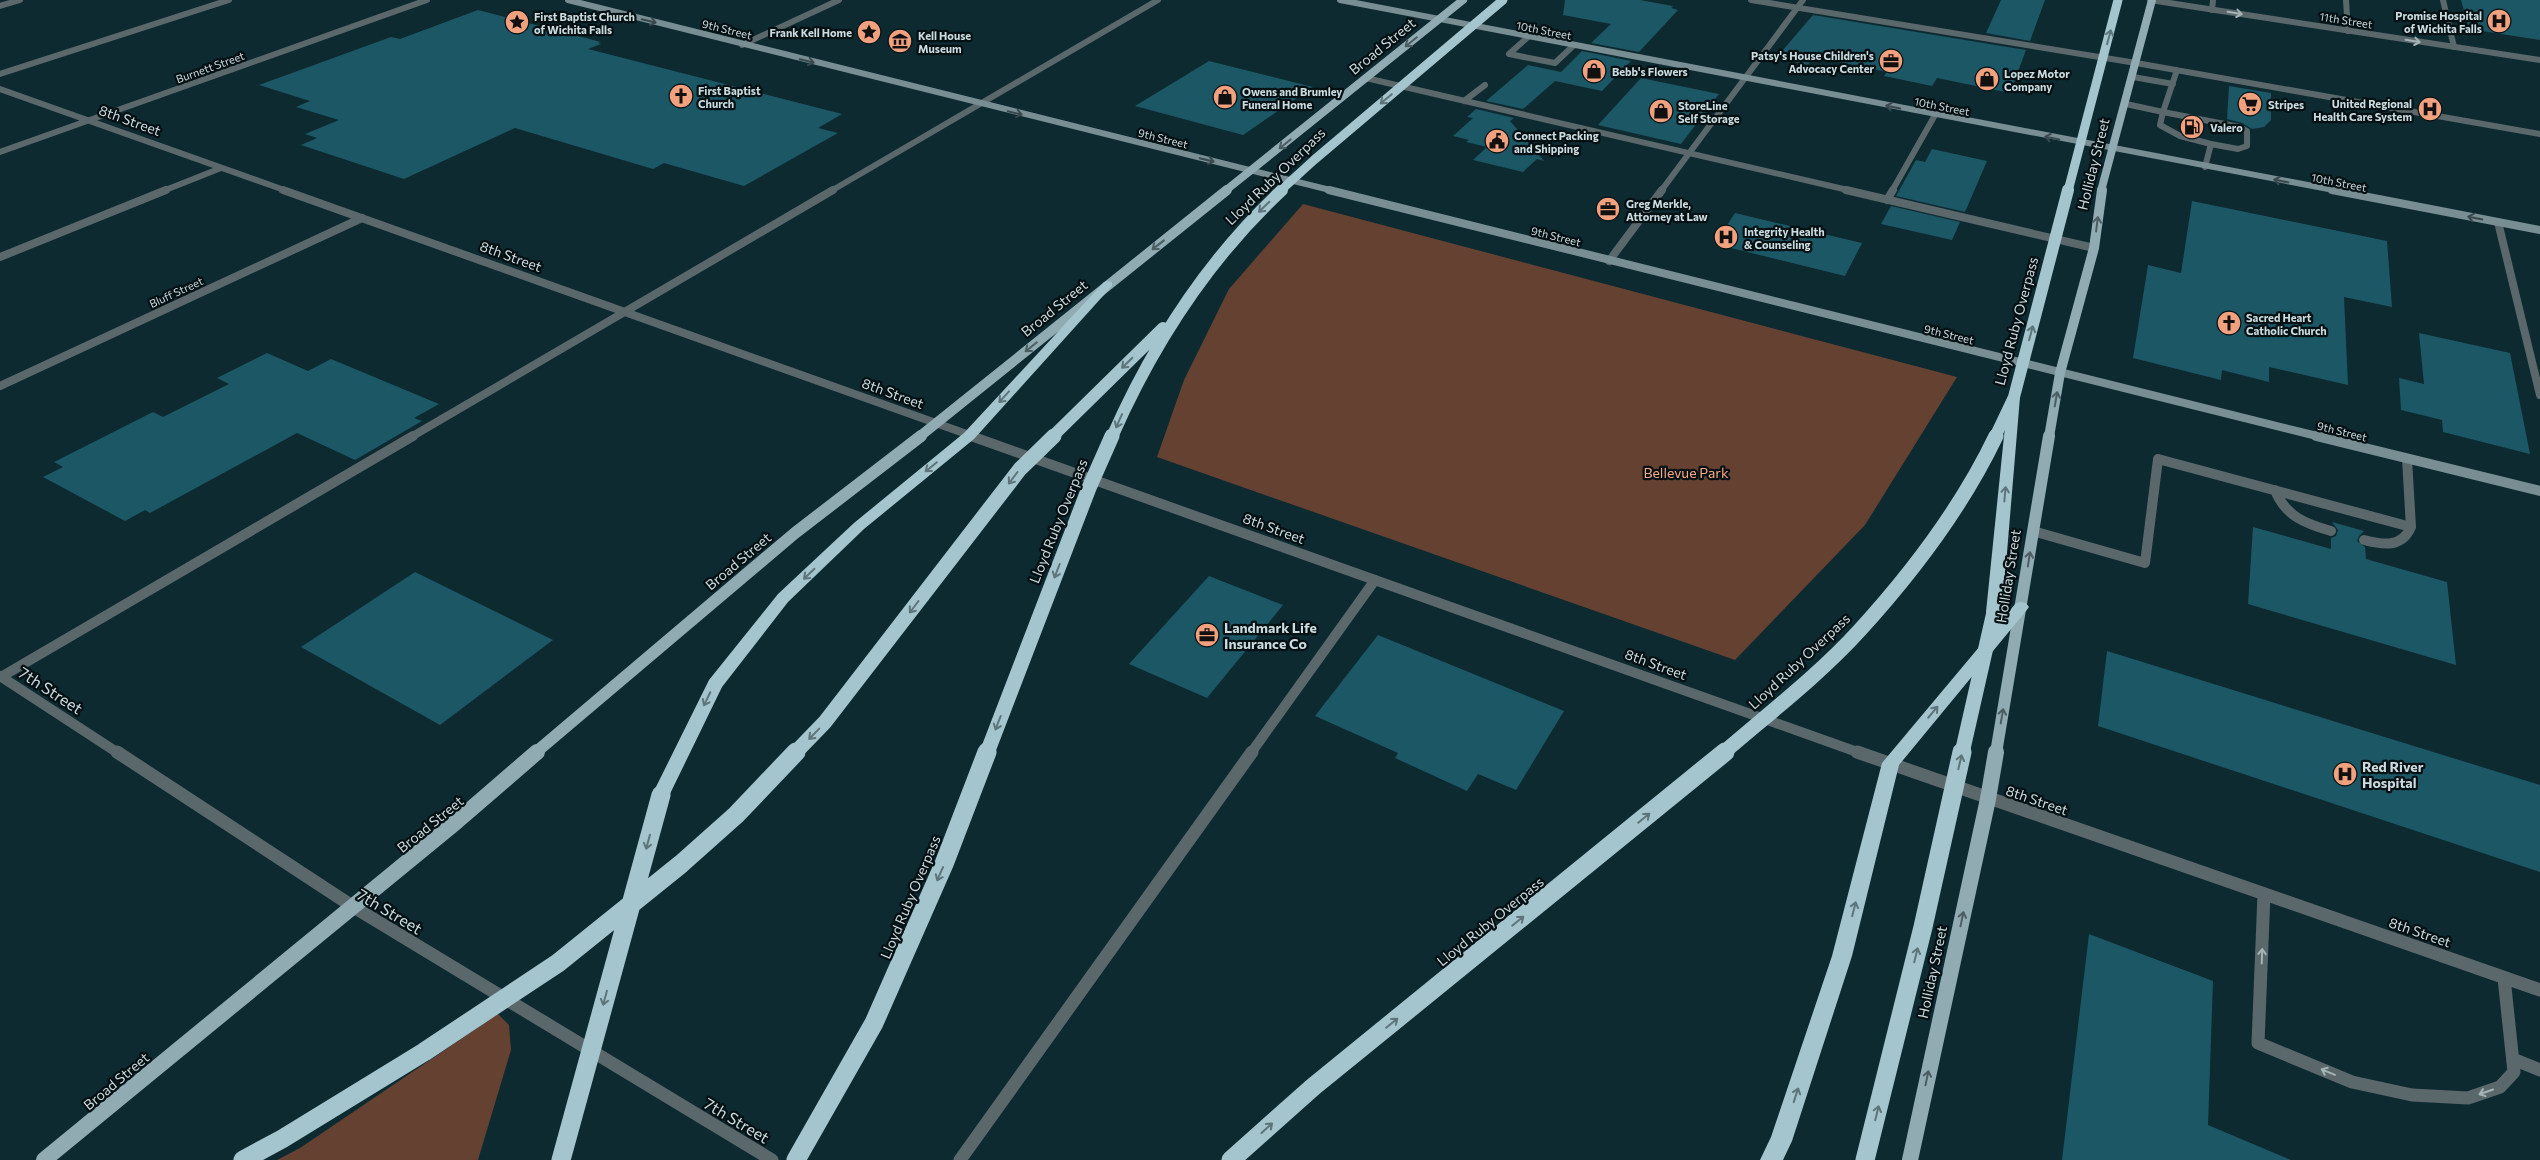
<svg xmlns="http://www.w3.org/2000/svg" width="2540" height="1160" font-family="Commissioner,sans-serif">
  <style>
    .green { fill: #654132 }
    .building { fill: #1c5765 }
    .lines { fill: none; stroke-linecap: round; stroke-linejoin: round }
    .lane-far3 { stroke: #5b686b; stroke-width: 6 }
    .lane-far2 { stroke: #5b686b; stroke-width: 8 }
    .lane-far1 { stroke: #5b686b; stroke-width: 10 }
    .lane { stroke: #5b686b; stroke-width: 13 }
    .street-far3 { stroke: #5b686b; stroke-width: 6 }
    .street-far2 { stroke: #5b686b; stroke-width: 8 }
    .street-far1 { stroke: #5b686b; stroke-width: 10 }
    .street { stroke: #5b686b; stroke-width: 13 }
    .secondary-far2 { stroke: #798e93; stroke-width: 6 }
    .secondary-far1 { stroke: #798e93; stroke-width: 8 }
    .secondary { stroke: #798e93; stroke-width: 10 }
    .primary-far3 { stroke: #91abb2; stroke-width: 8 }
    .primary-far2 { stroke: #91abb2; stroke-width: 10 }
    .primary-far1 { stroke: #91abb2; stroke-width: 12 }
    .primary { stroke: #91abb2; stroke-width: 16 }
    .highway { fill: #a5c5ce; fill-rule: evenodd }
    .highway-bridge-far3 { stroke: #a5c5ce; stroke-width: 9 }
    .highway-bridge-far2 { stroke: #a5c5ce; stroke-width: 12 }
    .highway-bridge-far1 { stroke: #a5c5ce; stroke-width: 15 }
    .highway-bridge { stroke: #a5c5ce; stroke-width: 19 }
    .oneway { stroke: #a4b3b6 }
    .oneway2 { stroke: #39494d }
    .oneway3 { stroke: #5d747a }
    .oneway4 { stroke: #4b5e62 }
    .labels { text-anchor: middle; dominant-baseline: central; stroke-width: 4.5; stroke-linejoin: round; paint-order: stroke }
    .far-poi-label { font-size: 11px; font-weight: bold; fill: #cbdbdf; stroke: #051013; text-anchor: start }
    .far-street-label { font-size: 11px; fill: #cbdbdf; stroke: #051013 }
    .street-label { font-size: 14px; fill: #cbdbdf; stroke: #051013 }
    .park-label { font-size: 14px; fill: #fba885; stroke: #051013 }
    .poi-label { font-size: 14px; font-weight: bold; fill: #cbdbdf; stroke: #051013; text-anchor: start }
    .near-street-label { font-size: 16px; fill: #cbdbdf; stroke: #051013 }
  </style>
  <rect width="100%" height="100%" fill="#0d2a31"/>
  <!-- green -->
  <path class="green" d="M1303,204L1957,377L1865,525L1735,660L1157,457L1184,380L1229,289Z
    M498,1014L509,1025L511,1050L478,1160H277L300,1148Z"/>
  <!-- building -->
  <path class="building" d="M1565,0H1640L1673,6L1671,8L1678,10L1639,52L1591,43L1611,24L1563,15Z
    M2001,0H2045L2030,41L1986,33Z
    M2461,0H2540V40L2469,29Z
    M478,10L601,42L598,43L601,44L588,49L842,114L818,128L838,133L744,186L664,163L653,169L515,128L404,179L301,145L317,138L305,134L339,120L296,107L310,101L259,85L391,37L400,39Z
    M1813,15L2026,50L2010,93L1937,78L1932,86L1884,76L1887,72L1814,57L1808,65L1776,58Z
    M1582,51L1631,61L1602,91L1555,81L1523,109L1486,101L1528,65L1561,72Z
    M1209,61L1313,87L1243,135L1135,106Z
    M1641,78L1719,94L1681,144L1598,125Z
    M2229,86L2271,93V120L2264,127L2252,129L2242,123L2227,119Z
    M1476,109L1514,118L1510,121L1544,161L1537,159L1523,172L1473,160L1487,147L1466,142L1469,140L1453,136L1473,118L1467,117Z
    M1932,149L1987,161L1965,212L1896,196L1916,160L1925,162Z
    M2192,201L2387,241L2392,307L2344,297L2348,385L2269,367V382L2222,370L2221,380L2133,358L2148,265L2181,273Z
    M1891,206L1960,222L1952,240L1881,224Z
    M1735,213L1862,243L1845,276L1715,244Z
    M2419,333L2510,353L2530,454L2443,432L2442,420L2401,410L2399,378L2424,384Z
    M267,353L308,371L331,359L439,404L414,418L422,421L355,460L297,433L150,513L145,510L125,521L43,477L63,467L54,462L153,412L163,417L229,384L217,378Z
    M2332,522L2364,531L2359,536L2357,541L2365,547L2366,559L2447,582L2456,665L2248,604L2253,527L2331,549V538L2336,536L2338,530Z
    M415,572L553,640L440,725L301,647Z
    M1209,576L1283,605L1207,698L1129,664Z
    M1378,635L1564,711L1516,790L1478,774L1467,791L1395,758L1398,753L1315,716Z
    M2107,651L2540,785V872L2098,726Z
    M2089,934L2213,981L2208,1125L2291,1160H2062Z"/>
  <g class="lines">
    <!-- lane-far3 -->
    <path class="lane-far3" d="M1751,0L2136,63L2540,134
      M2346,0L2348,31
      M2443,0L2454,47
      M2212,10L2213,0
      M1528,37L1509,54L1555,63L1573,46
      M2177,70L2163,112L2240,127L2247,131V146L2238,149L2211,144L2205,167
      M0,74L229,0
      M2133,77L2173,84
      M1366,78L1852,191
      M1464,101L1485,85
      M2126,104L2163,112L2160,125L2180,136L2211,144
      M163,191L221,168
      M831,191L1158,0
      M1661,191L1803,0
      M1892,191L1935,115"/>
    <!-- lane-far2 -->
    <path class="lane-far2" d="M1846,190L2094,248
      M1887,200L1893,190
      M2498,222L2540,395
      M0,257L166,190
      M1609,261L1662,190
      M411,437L833,190"/>
    <!-- lane-far1 -->
    <path class="lane-far1" d="M2275,490C2285,516 2306,524 2331,531
      M2033,531L2145,563L2158,459L2411,527L2407,459
      M2364,540C2383,545 2402,548 2411,527
      M1,677L413,436
      M1251,753L1375,580"/>
    <!-- lane -->
    <path class="lane" d="M2264,894L2258,1043L2352,1082L2412,1095L2468,1098L2500,1087L2514,1072L2504,978
      M2513,1059L2540,1070
      M960,1160L1252,752"/>
    <!-- street-far3 -->
    <path class="street-far3" d="M2150,0L2540,60
      M0,6L20,0
      M742,45L839,0
      M0,89L287,191
      M0,152L427,0"/>
    <!-- street-far2 -->
    <path class="street-far2" d="M283,190L975,437
      M0,386L362,218"/>
    <!-- street-far1 -->
    <path class="street-far1" d="M971,436L1860,753
      M0,676L118,753"/>
    <!-- street -->
    <path class="street" d="M117,752L352,906L772,1160
      M1857,752L2540,990"/>
    <!-- secondary-far2 -->
    <path class="secondary-far2" d="M568,0L1334,191
      M1340,0L2339,191"/>
    <!-- secondary-far1 -->
    <path class="secondary-far1" d="M1329,190L2321,437
      M2332,190L2540,230"/>
    <!-- secondary -->
    <path class="secondary" d="M2316,436L2540,491"/>
    <!-- primary-far3 -->
    <path class="primary-far3" d="M1225,191L1463,0
      M2101,191L2152,0"/>
    <!-- primary-far2 -->
    <path class="primary-far2" d="M919,437L1227,190
      M2049,437L2060,373L2094,248L2102,190"/>
    <!-- primary-far1 -->
    <path class="primary-far1" d="M535,753L795,533L921,436
      M1996,753L2049,436"/>
    <!-- primary -->
    <path class="primary" d="M44,1160L456,822L537,752
      M1910,1160L1988,799L1996,752"/>
    <!-- highway -->
    <path class="highway" d="M1108,281L1112,282V286L974,439L864,529L788,602L722,687L667,800L661,802L655,800L652,795L709,680L778,594L854,523L964,433L1104,282Z
      M2014,393L2020,397L2002,612L1999,616H1989L1986,612L2008,397Z
      M2021,602L2026,603L2029,607L2026,611L1899,765L1852,956L1792,1141L1783,1160H1760L1771,1137L1832,956L1882,763L2016,603Z"/>
    <!-- highway-bridge-far3 -->
    <path class="highway-bridge-far3" d="M1280,191L1314,160L1503,0
      M2068,191L2118,0"/>
    <!-- highway-bridge-far2 -->
    <path class="highway-bridge-far2" d="M1052,437L1163,328
      M1112,437C1153,344 1207,260 1282,190
      M1995,437L2014,397L2068,190"/>
    <!-- highway-bridge-far1 -->
    <path class="highway-bridge-far1" d="M795,753L825,722L1020,469L1054,436
      M987,753L1089,488L1112,436
      M1723,753C1767,715 1820,674 1859,631C1912,573 1962,507 1996,436
      M1962,753L1994,612"/>
    <!-- highway-bridge -->
    <path class="highway-bridge" d="M243,1160L282,1139L424,1052L558,963L681,864L736,815L796,752
      M561,1160L661,795
      M796,1160L874,1023L944,864L987,752
      M1231,1160L1313,1087L1725,752
      M1865,1160L1923,927L1962,752"/>
  </g>
  <!-- one-way arrows -->
  <defs><path id="oneway-shaft" d="M-6 0H5M1.5-3L5.5 0L1.5 3" fill="none" stroke-width="1.6" stroke-linecap="round" stroke-linejoin="round" transform="scale(1.25)"/></defs>
  <g class="oneway">
    <use href="#oneway-shaft" transform="translate(2235 13) rotate(9)"/>
    <use href="#oneway-shaft" transform="translate(2413 41) rotate(9)"/>
    <use href="#oneway-shaft" transform="translate(2262 956) rotate(-88)"/>
    <use href="#oneway-shaft" transform="translate(2328 1072) rotate(-157)"/>
    <use href="#oneway-shaft" transform="translate(2486 1092) rotate(161)"/>
  </g>
  <g class="oneway2">
    <use href="#oneway-shaft" transform="translate(649 21) rotate(14)"/>
    <use href="#oneway-shaft" transform="translate(807 61) rotate(14)"/>
    <use href="#oneway-shaft" transform="translate(1893 107) rotate(-169)"/>
    <use href="#oneway-shaft" transform="translate(1015 113) rotate(14)"/>
    <use href="#oneway-shaft" transform="translate(2052 138) rotate(-169)"/>
    <use href="#oneway-shaft" transform="translate(1207 160) rotate(14)"/>
    <use href="#oneway-shaft" transform="translate(2281 181) rotate(-169)"/>
    <use href="#oneway-shaft" transform="translate(2475 218) rotate(-169)"/>
  </g>
  <g class="oneway3">
    <use href="#oneway-shaft" transform="translate(2109 37) rotate(-75)"/>
    <use href="#oneway-shaft" transform="translate(1386 99) rotate(140)"/>
    <use href="#oneway-shaft" transform="translate(1264 207) rotate(136)"/>
    <use href="#oneway-shaft" transform="translate(2031 333) rotate(-75)"/>
    <use href="#oneway-shaft" transform="translate(1127 363) rotate(135)"/>
    <use href="#oneway-shaft" transform="translate(1004 397) rotate(132)"/>
    <use href="#oneway-shaft" transform="translate(1119 421) rotate(114)"/>
    <use href="#oneway-shaft" transform="translate(931 467) rotate(141)"/>
    <use href="#oneway-shaft" transform="translate(1013 478) rotate(127)"/>
    <use href="#oneway-shaft" transform="translate(2005 494) rotate(-85)"/>
    <use href="#oneway-shaft" transform="translate(1057 571) rotate(111)"/>
    <use href="#oneway-shaft" transform="translate(809 574) rotate(136)"/>
    <use href="#oneway-shaft" transform="translate(914 607) rotate(127)"/>
    <use href="#oneway-shaft" transform="translate(707 699) rotate(116)"/>
    <use href="#oneway-shaft" transform="translate(1933 712) rotate(-50)"/>
    <use href="#oneway-shaft" transform="translate(998 723) rotate(111)"/>
    <use href="#oneway-shaft" transform="translate(814 734) rotate(134)"/>
    <use href="#oneway-shaft" transform="translate(1960 762) rotate(-77)"/>
    <use href="#oneway-shaft" transform="translate(1644 818) rotate(-39)"/>
    <use href="#oneway-shaft" transform="translate(648 842) rotate(105)"/>
    <use href="#oneway-shaft" transform="translate(940 874) rotate(114)"/>
    <use href="#oneway-shaft" transform="translate(1854 909) rotate(-76)"/>
    <use href="#oneway-shaft" transform="translate(1518 921) rotate(-39)"/>
    <use href="#oneway-shaft" transform="translate(1916 955) rotate(-76)"/>
    <use href="#oneway-shaft" transform="translate(605 998) rotate(105)"/>
    <use href="#oneway-shaft" transform="translate(1392 1023) rotate(-39)"/>
    <use href="#oneway-shaft" transform="translate(1796 1095) rotate(-72)"/>
    <use href="#oneway-shaft" transform="translate(1877 1113) rotate(-76)"/>
    <use href="#oneway-shaft" transform="translate(1267 1128) rotate(-42)"/>
  </g>
  <g class="oneway4">
    <use href="#oneway-shaft" transform="translate(1411 42) rotate(141)"/>
    <use href="#oneway-shaft" transform="translate(1285 144) rotate(141)"/>
    <use href="#oneway-shaft" transform="translate(2097 224) rotate(-83)"/>
    <use href="#oneway-shaft" transform="translate(1158 245) rotate(142)"/>
    <use href="#oneway-shaft" transform="translate(1031 347) rotate(141)"/>
    <use href="#oneway-shaft" transform="translate(2056 399) rotate(-80)"/>
    <use href="#oneway-shaft" transform="translate(2029 559) rotate(-81)"/>
    <use href="#oneway-shaft" transform="translate(2002 716) rotate(-80)"/>
    <use href="#oneway-shaft" transform="translate(1962 919) rotate(-78)"/>
    <use href="#oneway-shaft" transform="translate(1927 1078) rotate(-78)"/>
  </g>
  <!-- icons -->
  <defs>
    <g id="hospital-disc" transform="scale(1.25)"><circle r="9.5" fill="#f2a17e" stroke="#051013"/><path d="M-5-5h3v3.5h4V-5h3V5h-3V1.5h-4V5h-3Z" fill="#111"/></g>
    <g id="sight-disc" transform="scale(1.25)"><circle r="9.5" fill="#f2a17e" stroke="#051013"/><path d="M0-6L1.8-2.2L6-1.7L2.9 1.2L3.7 5.4L0 3.3L-3.7 5.4L-2.9 1.2L-6-1.7L-1.8-2.2Z" fill="#111"/></g>
    <g id="museum-disc" transform="scale(1.25)"><circle r="9.5" fill="#f2a17e" stroke="#051013"/><path d="M0-6L6-3V-2H-6V-3ZM-5-1h2V3h-2ZM-1-1h2V3h-2ZM3-1h2V3H3ZM-6 4H6V6H-6Z" fill="#111"/></g>
    <g id="office-disc" transform="scale(1.25)"><circle r="9.5" fill="#f2a17e" stroke="#051013"/><path d="M-6-3h4V-5.5h4V-3h4V5H-6ZM-1-4.5V-3h2v-1.5ZM-6 0V1H6V0Z" fill="#111"/></g>
    <g id="shop-disc" transform="scale(1.25)"><circle r="9.5" fill="#f2a17e" stroke="#051013"/><path d="M-5-2.5h2.3a2.7 3.5 0 0 1 5.4 0H5L5.5 6h-11ZM-1.5-2.5h3a1.5 2.3 0 0 0-3 0Z" fill="#111"/></g>
    <g id="church-disc" transform="scale(1.25)"><circle r="9.5" fill="#f2a17e" stroke="#051013"/><path d="M-1.2-6h2.4v3.5h3.3v2.4h-3.3V6h-2.4V-.1h-3.3v-2.4h3.3Z" fill="#111"/></g>
    <g id="supermarket-disc" transform="scale(1.25)"><circle r="9.5" fill="#f2a17e" stroke="#051013"/><path d="M-6-5.5h2.5l.6 2H6L4.5 2H-2.5L-4.4-4H-6ZM-1.5 3.2a1.3 1.3 0 1 0 .1 0ZM3 3.2a1.3 1.3 0 1 0 .1 0Z" fill="#111"/></g>
    <g id="fuel-disc" transform="scale(1.25)"><circle r="9.5" fill="#f2a17e" stroke="#051013"/><path d="M-5.5-6h7V0h2V4h1.3V-2.5L3-4.5l.8-.8L6-3V5H2.5V1h-1V6h-7ZM-4.2-4.7v3.2H.2V-4.7Z" fill="#111"/></g>
    <g id="civic-disc" transform="scale(1.25)"><circle r="9.5" fill="#f2a17e" stroke="#051013"/><path d="M-.6-6.5H3V-4.5H.6V-3L4-1V1h2V6H-6V1h2V-1L-.6-3ZM-1.2 2.5V6h2.4V2.5Z" fill="#111"/></g>
  </defs>
  <g fill-rule="evenodd">
    <use href="#hospital-disc" x="2499" y="21"/>
    <use href="#sight-disc" x="517" y="22"/>
    <use href="#sight-disc" x="869" y="32"/>
    <use href="#museum-disc" x="900" y="41"/>
    <use href="#office-disc" x="1891" y="61"/>
    <use href="#shop-disc" x="1594" y="71"/>
    <use href="#shop-disc" x="1987" y="79"/>
    <use href="#church-disc" x="681" y="96"/>
    <use href="#shop-disc" x="1225" y="97"/>
    <use href="#supermarket-disc" x="2250" y="104"/>
    <use href="#hospital-disc" x="2430" y="109"/>
    <use href="#shop-disc" x="1661" y="111"/>
    <use href="#fuel-disc" x="2192" y="127"/>
    <use href="#civic-disc" x="1497" y="141"/>
    <use href="#office-disc" x="1608" y="209"/>
    <use href="#hospital-disc" x="1726" y="237"/>
    <use href="#church-disc" x="2229" y="323"/>
    <use href="#office-disc" x="1207" y="635"/>
    <use href="#hospital-disc" x="2345" y="774"/>
  </g>
  <g class="labels">
    <!-- far-poi labels -->
    <g class="far-poi-label">
      <text x="2482" y="15" text-anchor="end">Promise Hospital<tspan x="2482" dy="13">of Wichita Falls</tspan></text>
      <text x="534" y="16">First Baptist Church<tspan x="534" dy="13">of Wichita Falls</tspan></text>
      <text x="852" y="32" text-anchor="end">Frank Kell Home</text>
      <text x="918" y="35">Kell House<tspan x="918" dy="13">Museum</tspan></text>
      <text x="1874" y="55" text-anchor="end">Patsy's House Children's<tspan x="1874" dy="13">Advocacy Center</tspan></text>
      <text x="1612" y="71">Bebb's Flowers</text>
      <text x="2004" y="73">Lopez Motor<tspan x="2004" dy="13">Company</tspan></text>
      <text x="698" y="90">First Baptist<tspan x="698" dy="13">Church</tspan></text>
      <text x="1242" y="91">Owens and Brumley<tspan x="1242" dy="13">Funeral Home</tspan></text>
      <text x="2412" y="103" text-anchor="end">United Regional<tspan x="2412" dy="13">Health Care System</tspan></text>
      <text x="2268" y="104">Stripes</text>
      <text x="1678" y="105">StoreLine<tspan x="1678" dy="13">Self Storage</tspan></text>
      <text x="2210" y="127">Valero</text>
      <text x="1514" y="135">Connect Packing<tspan x="1514" dy="13">and Shipping</tspan></text>
      <text x="1626" y="203">Greg Merkle,<tspan x="1626" dy="13">Attorney at Law</tspan></text>
      <text x="1744" y="231">Integrity Health<tspan x="1744" dy="13">&amp; Counseling</tspan></text>
      <text x="2246" y="317">Sacred Heart<tspan x="2246" dy="13">Catholic Church</tspan></text>
    </g>
    <!-- far-street labels -->
    <g class="far-street-label">
      <text transform="translate(2346 20) rotate(9)">11th Street</text>
      <text transform="translate(727 29) rotate(14)">9th Street</text>
      <text transform="translate(1544 30) rotate(11)">10th Street</text>
      <text transform="translate(210 67) rotate(-20)">Burnett Street</text>
      <text transform="translate(1942 106) rotate(11)">10th Street</text>
      <text transform="translate(1163 138) rotate(14)">9th Street</text>
      <text transform="translate(2339 182) rotate(11)">10th Street</text>
      <text transform="translate(1556 236) rotate(14)">9th Street</text>
      <text transform="translate(176 292) rotate(-25)">Bluff Street</text>
      <text transform="translate(1949 334) rotate(14)">9th Street</text>
      <text transform="translate(2342 431) rotate(14)">9th Street</text>
    </g>
    <!-- street labels -->
    <g class="street-label">
      <text transform="translate(1382 46) rotate(-39)">Broad Street</text>
      <text transform="translate(130 120) rotate(20)">8th Street</text>
      <text transform="translate(2093 164) rotate(-76)">Holliday Street</text>
      <text transform="translate(1275 176) rotate(-44)">Lloyd Ruby Overpass</text>
      <text transform="translate(511 256) rotate(20)">8th Street</text>
      <text transform="translate(1054 308) rotate(-39)">Broad Street</text>
      <text transform="translate(2016 321) rotate(-75)">Lloyd Ruby Overpass</text>
      <text transform="translate(893 393) rotate(20)">8th Street</text>
      <text transform="translate(1058 521) rotate(-68)">Lloyd Ruby Overpass</text>
      <text transform="translate(1274 528) rotate(20)">8th Street</text>
      <text transform="translate(738 561) rotate(-40)">Broad Street</text>
      <text transform="translate(2008 576) rotate(-81)">Holliday Street</text>
      <text transform="translate(1799 661) rotate(-43)">Lloyd Ruby Overpass</text>
      <text transform="translate(1656 664) rotate(20)">8th Street</text>
      <text transform="translate(2037 800) rotate(19)">8th Street</text>
      <text transform="translate(430 824) rotate(-39)">Broad Street</text>
      <text transform="translate(910 897) rotate(-67)">Lloyd Ruby Overpass</text>
      <text transform="translate(1490 921) rotate(-39)">Lloyd Ruby Overpass</text>
      <text transform="translate(2420 932) rotate(19)">8th Street</text>
      <text transform="translate(1932 972) rotate(-78)">Holliday Street</text>
      <text transform="translate(116 1081) rotate(-40)">Broad Street</text>
    </g>
    <!-- park labels -->
    <g class="park-label">
      <text x="1686" y="472">Bellevue Park</text>
    </g>
    <!-- poi labels -->
    <g class="poi-label">
      <text x="1224" y="627">Landmark Life<tspan x="1224" dy="16">Insurance Co</tspan></text>
      <text x="2362" y="766">Red River<tspan x="2362" dy="16">Hospital</tspan></text>
    </g>
    <!-- near-street labels -->
    <g class="near-street-label">
      <text transform="translate(51 690) rotate(33)">7th Street</text>
      <text transform="translate(390 911) rotate(31)">7th Street</text>
      <text transform="translate(737 1120) rotate(31)">7th Street</text>
    </g>
  </g>
</svg>
